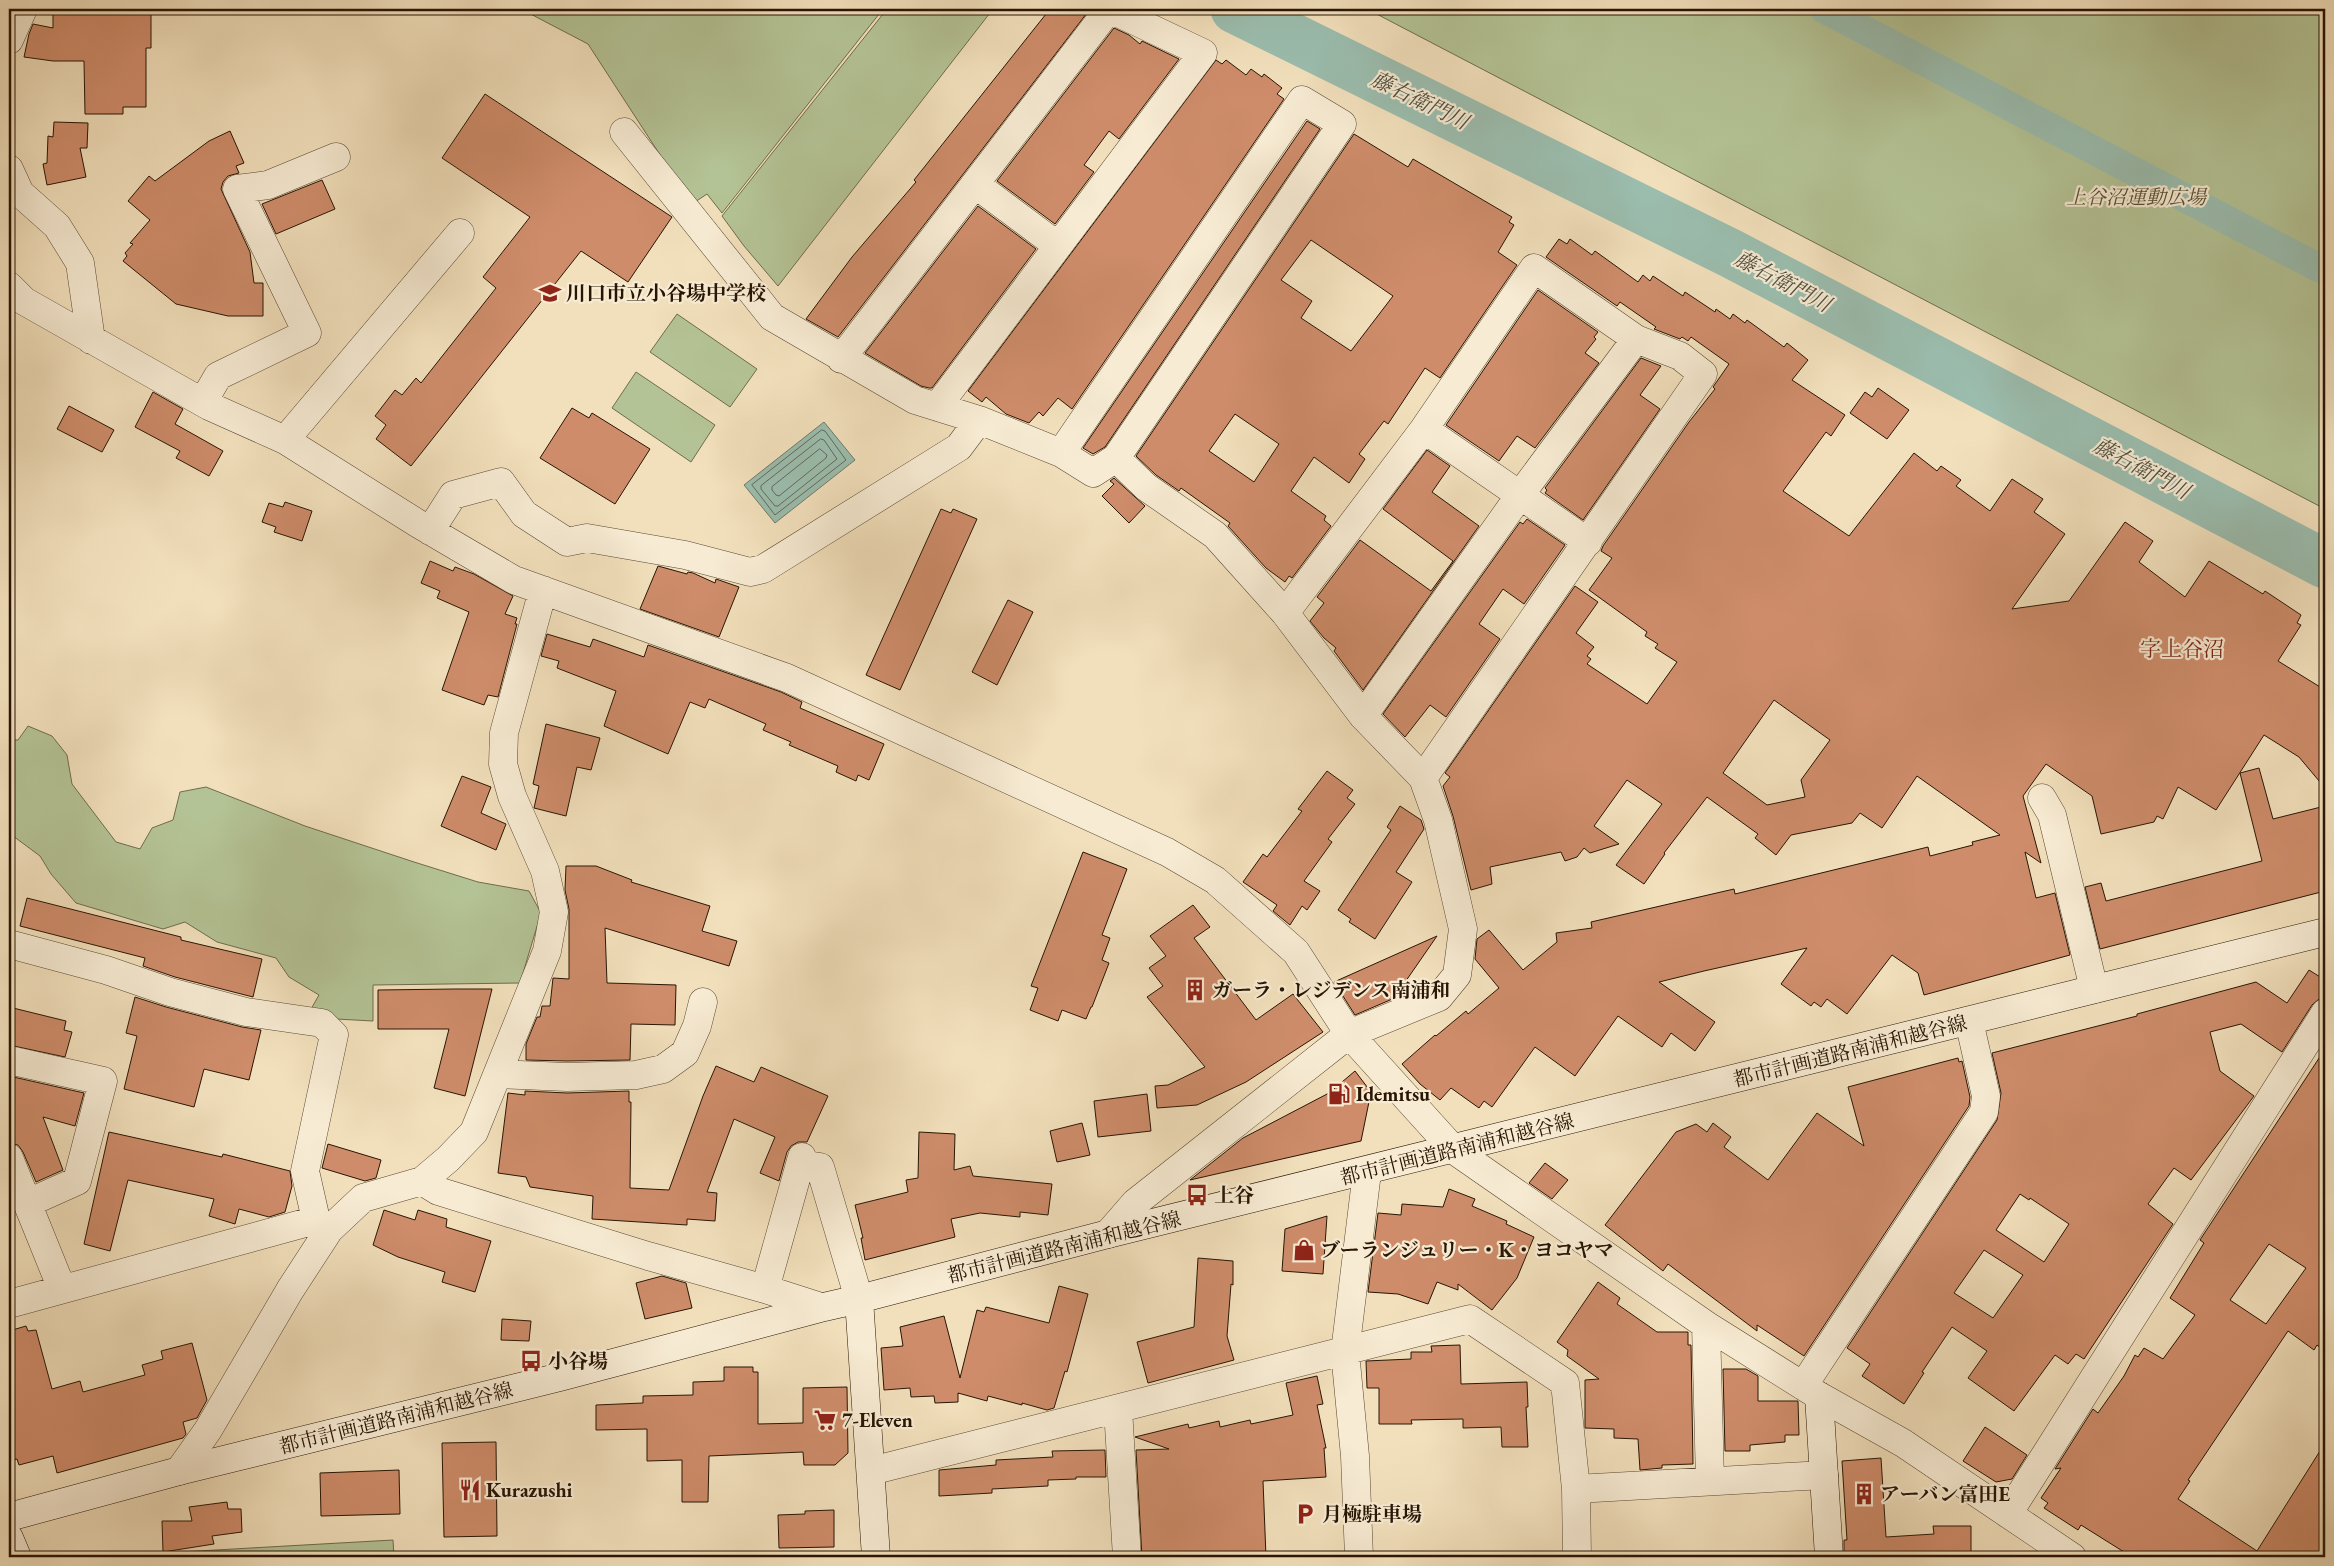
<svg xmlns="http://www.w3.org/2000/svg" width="2334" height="1566" font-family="'EB Garamond','Noto Serif JP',serif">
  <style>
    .green { fill: #b4c395; stroke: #6e6c4c }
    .water { fill: #9bbdae; stroke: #6d7a6a }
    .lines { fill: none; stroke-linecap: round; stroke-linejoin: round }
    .shore { stroke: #626959; stroke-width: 1 }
    .canal { stroke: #9bbdae; stroke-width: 29 }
    .river { stroke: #9bbdae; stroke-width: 49 }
    .building { fill: #ce8c6a; stroke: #281504; fill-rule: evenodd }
    .street-casing { stroke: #5a4832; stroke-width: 29 }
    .secondary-casing { stroke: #281504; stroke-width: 29 }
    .street { stroke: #f7ebd3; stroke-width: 28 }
    .secondary { stroke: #f7ebd3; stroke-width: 28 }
    .labels { text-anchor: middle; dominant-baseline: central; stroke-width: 4.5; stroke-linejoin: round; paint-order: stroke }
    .park-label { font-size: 20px; font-style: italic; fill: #595237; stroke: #f7ebd3 }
    .poi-label { font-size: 20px; font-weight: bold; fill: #281504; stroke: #f7ebd3; text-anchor: start }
    .street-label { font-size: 20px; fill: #281504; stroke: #f7ebd3 }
    .water-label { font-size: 21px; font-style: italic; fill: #505040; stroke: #f7ebd3 }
    .neighbourhood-label { font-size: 21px; fill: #7a1f14; stroke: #f7ebd3 }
  </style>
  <rect width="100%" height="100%" fill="#f2e0bc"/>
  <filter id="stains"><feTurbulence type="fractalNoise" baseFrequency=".004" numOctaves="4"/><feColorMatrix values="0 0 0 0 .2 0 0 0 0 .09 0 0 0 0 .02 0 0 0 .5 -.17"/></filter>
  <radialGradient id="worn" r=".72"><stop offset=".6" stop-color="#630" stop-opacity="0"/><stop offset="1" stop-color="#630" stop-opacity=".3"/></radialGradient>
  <!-- green -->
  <path class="green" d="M521,9H883L722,213L707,194L692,204L588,44Z
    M887,9H993L778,286L744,246L722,216Z
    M1367,9H2325V509Z
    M677,314L757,369L730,407L650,352Z
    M636,372L715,425L691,462L612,408Z
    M28,726L52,736L67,755L72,784L116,842L140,849L152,828L173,820L180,792L206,787L305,826L414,862L478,882L529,891L541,913L520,983L373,985V1021L336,1019L311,1009L319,995L289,977L276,958L217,942L185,922L163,929L76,903L51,874L40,856L9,833V740H18Z
    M393,1540L394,1557H180V1552Z"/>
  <!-- water -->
  <path class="water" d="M824,422L855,460L775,523L744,485Z"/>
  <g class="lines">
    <!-- shore -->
    <path class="shore" d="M822,430L825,431L846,460L775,515L752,485Z
      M821,439L824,440L837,459L778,506H775L761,489V486Z
      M820,449L827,455L826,458L779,496L776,495L772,490V487Z"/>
    <!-- canal -->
    <path class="canal" d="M1824,9L2319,268L2325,267"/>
    <!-- river -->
    <path class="river" d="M1235,9L1730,253L2325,564"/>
  </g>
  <!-- building -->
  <path class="building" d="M53,9H151V48H146V107H123V114H85L84,61H53L24,57L29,34L33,24L53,28Z
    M1050,9H1090L838,337L806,319L852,257L916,182L914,180Z
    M1114,28L1129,35L1140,44L1142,41L1179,59L1119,139L1109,131L1084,165L1094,172L1055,224L997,181Z
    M1216,60L1222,64L1226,60L1246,75L1251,69L1262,77L1264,74L1282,88L1277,94L1284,99L1072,409L1058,398L1043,416L1039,412L1029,423L1006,414L986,397L982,402L968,391Z
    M485,94L672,217L628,282L581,251L411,466L376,439L386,425L375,416L395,390L402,395L416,378L421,383L496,288L483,277L530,217L442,158Z
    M1307,121L1320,129L1105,447L1093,454L1083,448Z
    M54,122L88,123L87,148H80L86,177L47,185L43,164L47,163L48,136L53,137Z
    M230,131L244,163L236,166L239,173L228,176L223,182L221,189L250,252L254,283H263V316H228L176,304L123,261L127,256L125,253L133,244L130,243L150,220L128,201L149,176L155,181L209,141Z
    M1354,134L1408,167L1413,159L1512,217L1509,222L1514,225L1498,252L1517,265L1440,378L1425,368L1388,424L1384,421L1359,454L1365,459L1349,483L1314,457L1291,491L1326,516L1324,520L1331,526L1292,578L1289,576L1285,582L1266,568L1228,526L1230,523L1181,488L1179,491L1156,475L1136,456ZM1311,240L1393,296L1351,351L1301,318L1312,301L1281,280ZM1235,414L1279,444L1254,482L1209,451Z
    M322,180L335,209L276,234L262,204Z
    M978,206L1036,249L932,388H929L921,386L865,353Z
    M1559,239L1567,244L1570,239L1592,255L1595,251L1638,282L1643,275L1650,281L1653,276L1683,296L1685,292L1715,312L1716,309L1730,319L1733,314L1745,323L1747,320L1784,347L1787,343L1808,360L1792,380L1845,415L1831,436L1826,432L1783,491L1849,536L1914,453L1937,471L1941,466L1961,480L1956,486L1990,511L2012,479L2043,499L2034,512L2065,534L2012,609L2069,601L2125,522L2153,541L2139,562L2185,597L2209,561L2263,594L2265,591L2301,615L2297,623L2301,625L2278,661L2325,690V788L2299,757L2264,735L2216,810L2178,787L2163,819L2157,816L2154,822L2101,834L2092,796L2046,764L2023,796L2041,863L2025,852L2036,898L2055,893L2070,955L1924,995L1918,973L1892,955L1847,1014L1827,999L1821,1007L1814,1002L1811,1006L1781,984L1807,948L1704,971L1659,982L1715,1022L1695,1051L1671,1033L1662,1047L1618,1016L1575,1076L1535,1047L1492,1107L1484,1101L1479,1108L1451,1088L1440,1100L1420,1084L1402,1064L1435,1035L1436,1036L1466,1011L1468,1014L1499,988L1475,959L1477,939L1489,930L1523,970L1557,942L1556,933L1592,928L1591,922L1734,889L1735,894L1928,847L1930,856L1973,845L1972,842L2000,835L1917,776L1882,828L1860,813L1852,823L1791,835L1776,855L1755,838L1758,834L1707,797L1664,853L1665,854L1644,884L1616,865L1662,804L1627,780L1594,826L1619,844L1590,853L1584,848L1577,857L1565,861L1561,852L1490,867L1492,884L1471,890L1453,816L1443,786L1450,777L1445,773L1575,586L1598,602L1576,633L1594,647L1587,656L1591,659L1587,664L1647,704L1677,662L1655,648L1658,644L1645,636L1647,632L1589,590L1612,558L1601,551L1603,546L1689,422L1715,389L1713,387L1729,364L1691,337L1688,341L1682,337L1680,339L1654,329L1656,327L1620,302L1617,306L1546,257ZM1774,700L1830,740L1801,780L1805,797L1767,805L1723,773Z
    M1538,290L1598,332L1594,337L1596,339L1585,353L1599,363L1535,448L1517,436L1499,461L1446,425Z
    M1641,358L1661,366L1640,395L1660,409L1583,520L1545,493L1547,490L1545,488Z
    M1878,388L1909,410L1887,439L1850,413L1865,392L1872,397Z
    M153,392L183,409L175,424L223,451L209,476L176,458L180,451L135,427Z
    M69,406L114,430L102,452L57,429Z
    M572,408L589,418L592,413L650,449L615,504L540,458Z
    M1427,450L1450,466L1432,492L1479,526L1363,690L1334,651L1336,648L1324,638L1310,621L1324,603L1317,597L1360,540L1431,591L1453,561L1383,509Z
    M1114,478L1145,506L1129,523L1102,496L1114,484L1110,481Z
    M285,502L312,511L302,541L274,532L276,527L262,522L269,503L283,507Z
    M941,509L951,513L953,509L977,519L900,690L866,675Z
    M1527,519L1565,545L1524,604L1503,589L1479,624L1500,639L1446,717L1430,705L1405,737L1383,714L1520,522L1523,524Z
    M430,561L453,571L455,567L474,574L513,596L505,614L517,618L515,624H517L498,697L488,695L484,705L442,690L469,612L437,598L440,591L421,583Z
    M658,566L687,574L688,572L693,573L715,583L716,579L739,587L719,637L640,609Z
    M1008,600L1033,612L997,685L972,672Z
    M547,634L590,647L593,639L644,657L648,645L781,692L802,702L800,708L884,744L869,780L858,775L856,781L836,772L838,766L789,745L791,742L763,730L766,724L709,699L705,708L690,702L668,754L604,726L616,691L557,668L559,661L541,656Z
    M546,724L600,738L591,770L577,767L566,816L534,808L539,786L533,784Z
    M2259,768L2273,819L2325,806V891L2100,949L2085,887L2101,883L2106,901L2262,861L2240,773Z
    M1327,771L1353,790L1347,798L1355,804L1328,839L1332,842L1304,881L1320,891L1307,910L1302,906L1290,925L1273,911L1277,905L1243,882L1263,854L1267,857L1302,811L1298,809Z
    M462,776L491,787L481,813L506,824L496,850L441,826Z
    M1400,806L1421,820L1424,829L1396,872L1412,882L1375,939L1349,922L1351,919L1338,910L1391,830L1387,827Z
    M1083,852L1127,869L1102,935L1110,938L1102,960L1109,963L1092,1007H1091L1086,1019L1062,1010L1058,1021L1030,1010L1038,988L1031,986Z
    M566,866H596L632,880L631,882L710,906L702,931L737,941L729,966L605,928L607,983L676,985L675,1025L631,1024L630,1060L567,1061L526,1060V1044L537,1017H540L542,1006H550L553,978L569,979V909L565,890Z
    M27,898L181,937V940L262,959L253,997L175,977L143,966L145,958L20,926Z
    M1193,905L1210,927L1194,938L1256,1020L1293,994L1323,1032L1246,1082L1197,1105L1157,1108L1155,1086L1168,1085L1205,1067L1147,997L1163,986L1149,968L1166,956L1150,936Z
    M1437,936L1401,988L1404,994L1355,1015L1334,982Z
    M2309,970L2325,980V994L2312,1005L2282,1052L2241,1024L2210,1032L2220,1071L2254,1096L2191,1180L2174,1168L2148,1204L2173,1224L2084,1359L2076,1354L2068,1364L2055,1355L2014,1411L1968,1378L1987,1351L1952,1327L1922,1372L1924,1373L1904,1404L1862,1376L1870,1364L1847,1348L1997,1120L2001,1093L1992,1053L2137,1016V1014L2256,982L2287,1003ZM2020,1194L2029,1200L2030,1198L2069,1224L2044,1262L1996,1230ZM1984,1250L2023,1275L1993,1318L1954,1293Z
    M454,989H492L465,1096L434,1088L449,1029H378V990Z
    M135,997L166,1007L242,1027L261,1030L249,1080L204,1069L194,1107L124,1089L137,1036L126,1033Z
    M9,1007L66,1021L64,1030L72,1032L65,1057L9,1045Z
    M2325,1049V1351L2317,1345L2314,1350L2288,1331L2188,1480L2190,1481L2178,1499L2257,1551L2325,1443V1557H2132L2081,1525L2078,1530L2044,1508L2048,1503L2041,1498L2061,1468L2055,1469L2093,1409L2098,1413L2124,1376L2135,1355L2138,1357L2144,1348L2163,1359L2195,1315L2170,1298L2204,1243L2200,1240ZM2269,1244L2306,1268L2266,1324L2230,1300Z
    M1958,1058L1959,1062L1962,1061L1970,1097L1969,1106L1804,1356L1757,1325V1331L1668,1264L1663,1271L1605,1225L1676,1132L1696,1124L1707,1132L1713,1123L1731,1137L1724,1147L1768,1180L1817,1113L1864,1146L1848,1087Z
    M716,1066L754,1082L761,1067L828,1096L807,1142H798L791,1146L787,1152L779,1181L760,1173L775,1137L734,1119L707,1192L717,1193L715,1221L687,1219V1225L592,1219L593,1196L530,1187L526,1177L498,1173L508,1093L525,1095V1091L567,1093L629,1091V1102H631L630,1188L669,1190L703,1096Z
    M1355,1071L1371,1092L1361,1141L1190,1180L1243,1138L1329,1093Z
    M9,1076L84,1093L75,1126L43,1117L63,1170L36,1182L23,1152L18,1145L9,1143Z
    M1147,1094L1151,1131L1098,1137L1094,1101Z
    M1082,1123L1090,1155L1057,1162L1050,1131Z
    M109,1132L222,1157L223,1154L290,1171L292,1186L285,1212L269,1217L239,1209L235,1224L209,1216L214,1199L128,1180L110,1251L84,1244Z
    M919,1132L955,1134L954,1170L970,1166L973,1176L1052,1184L1048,1215L1020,1212V1217L980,1213L951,1219L955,1237L865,1260L861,1238H863L855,1205L908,1192L906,1180L918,1178Z
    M328,1144L381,1160L376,1178L365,1181L322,1168Z
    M1545,1163L1568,1180L1552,1199L1529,1183Z
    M1449,1189L1475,1199L1472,1206L1507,1221L1506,1224L1534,1237L1517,1278L1492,1310L1458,1284V1290L1437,1282L1428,1304L1398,1294L1368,1292L1378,1213L1401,1215L1402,1204L1443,1207Z
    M384,1210L415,1220L418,1210L447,1219L446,1227L491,1241L475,1292L442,1282L445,1272L398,1257L373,1245Z
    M1327,1216L1323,1274L1282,1271L1285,1229Z
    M1198,1258L1233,1261V1285L1231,1284L1227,1336L1234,1360L1148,1383L1137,1342L1194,1327Z
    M662,1276L686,1283L692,1308L645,1319L636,1283Z
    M1598,1282L1620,1298L1617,1304L1657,1332H1688V1345H1691L1693,1464L1662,1465V1468L1640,1470L1638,1439L1614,1438V1429L1585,1428V1380L1599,1379L1567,1356L1568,1350L1557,1342Z
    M1059,1286L1088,1294L1067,1372L1065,1371L1054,1408L1047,1410L1022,1403V1405L988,1396L987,1401L958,1393V1402L935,1403L934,1396L911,1397L910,1388L884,1390L881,1348L903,1346L900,1327L944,1316L960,1378L977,1310L984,1312L986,1307L1049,1323Z
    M502,1319L531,1321L529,1341L501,1340Z
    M26,1326L28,1331L36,1330L52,1389L80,1381L83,1392L145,1375L142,1365L163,1359L161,1351L192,1343L207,1400L197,1418L183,1422L186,1434L183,1438L57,1473L53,1456L19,1465L17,1459L9,1461V1331Z
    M1460,1345L1461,1384L1527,1382L1528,1407H1526L1528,1447H1502L1501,1427L1463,1428V1419L1411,1420L1412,1424H1379V1388H1367L1366,1361L1411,1359V1352H1432L1431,1346Z
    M724,1367H753V1372H758V1424L803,1423V1388L847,1387L848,1453L835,1465H804L803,1452L709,1456L708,1502H682V1460L647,1461V1429L596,1430V1405L643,1403V1396L693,1395V1382L724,1381Z
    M1723,1369H1746L1758,1376V1401H1798L1799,1435H1785V1442L1750,1445V1451H1725Z
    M1317,1376L1323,1404L1317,1405L1326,1448H1324L1326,1477L1263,1481L1266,1557H1142L1136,1450L1169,1449L1135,1437L1188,1424L1189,1428L1219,1421L1220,1427L1250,1420L1251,1424L1293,1415L1286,1383Z
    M1985,1427L2027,1455L2012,1479L1996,1482L1963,1461Z
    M496,1442L497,1536L444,1537L442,1443Z
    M1105,1450L1106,1477H1076V1479L1048,1480V1486L992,1489V1493L939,1496V1470L996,1465V1460L1053,1457L1052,1451Z
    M1881,1458L1886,1537L1934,1534L1933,1526H1971V1557H1844V1540H1847L1842,1461Z
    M399,1470L400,1514L321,1516L320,1473Z
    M227,1502L228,1509H241L242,1532L212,1536L214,1544L163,1552L162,1521H192L189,1507Z
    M834,1510V1547L779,1548L778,1515L805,1514V1511Z"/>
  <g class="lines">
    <!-- street casing -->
    <g class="street-casing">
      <path id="street" d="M9,40L23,9
        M624,132L772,317L915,400L979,420L1061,453L1093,473L1116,458L1146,487L1215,535L1285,613L1363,716L1423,778L1438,820L1463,929L1457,975L1439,997L1349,1034L1135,1203L1108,1234
        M9,169L20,193L57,226L80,263L91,340
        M975,184L1058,246
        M9,286L24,301L209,406L285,440L417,523L514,580L787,678L1167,852L1215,880L1296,952L1349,1034L1454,1150L1706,1325L1819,1396L1903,1443L2072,1557
        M841,359L1109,9
        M203,402L218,376L307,333L237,189L268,185L336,157
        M937,407L1203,53L1110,9
        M1424,429L1588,542
        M285,440L460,233
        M1061,453L1302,100L1342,124L1116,458
        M430,531L453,495L501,482L524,514L567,542L587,538L685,555L750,572L763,569L959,447L979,420
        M1285,613L1424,429L1534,268L1636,339L1680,356L1703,374L1423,778
        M1363,716L1520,495L1636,339
        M2042,798L2052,815L2094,989
        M9,944L106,970L170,992L246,1012L322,1023L334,1035L305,1171L316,1220L329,1230
        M9,1060L103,1081L77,1181L28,1203
        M499,1074L567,1077L636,1075L663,1069L685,1053L697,1026L703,1002
        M9,1158L62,1289
        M800,1164L820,1167L859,1299
        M422,1181L448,1159L474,1132L547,951L554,912L545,871L512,796L503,764L504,733L543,590
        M765,1289L802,1157
        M9,1304L316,1220
        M1706,1325L1710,1481
        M1803,1386L1984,1112L1986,1096L1969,1021
        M1118,1409L1127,1557
        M179,1471L208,1430L290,1290L329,1230L363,1198L422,1181L438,1191L648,1256L765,1289L821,1307
        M871,1471L1470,1319L1565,1383L1576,1489L1577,1557
        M1576,1489L1824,1475
        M2008,1514L2325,1013
        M1359,1557L1355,1456L1345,1352L1367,1172"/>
    </g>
    <!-- secondary casing -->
    <g class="secondary-casing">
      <path id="secondary" d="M859,1299L876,1557
        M1819,1396L1829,1557
        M9,1517L179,1471L560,1377L824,1307L859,1299L1108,1234L2325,932
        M9,1538L17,1557"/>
    </g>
    <!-- street -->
    <use href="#street" class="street"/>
    <!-- secondary -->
    <use href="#secondary" class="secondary"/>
  </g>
  <!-- icons -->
  <defs>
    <g id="school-bare" transform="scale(1.725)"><path d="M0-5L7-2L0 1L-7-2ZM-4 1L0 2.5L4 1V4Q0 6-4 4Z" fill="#8f2418" stroke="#f7ebd3" stroke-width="2.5" paint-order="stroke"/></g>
    <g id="building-bare" transform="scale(1.725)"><path d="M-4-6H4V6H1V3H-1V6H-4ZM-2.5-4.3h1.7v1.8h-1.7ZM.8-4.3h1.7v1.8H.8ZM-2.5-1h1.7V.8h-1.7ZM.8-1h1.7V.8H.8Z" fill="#8f2418" stroke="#f7ebd3" stroke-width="2.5" paint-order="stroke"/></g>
    <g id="fuel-bare" transform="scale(1.725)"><path d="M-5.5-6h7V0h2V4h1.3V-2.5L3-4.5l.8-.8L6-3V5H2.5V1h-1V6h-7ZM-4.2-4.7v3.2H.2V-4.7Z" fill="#8f2418" stroke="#f7ebd3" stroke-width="2.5" paint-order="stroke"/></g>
    <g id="bus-bare" transform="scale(1.725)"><path d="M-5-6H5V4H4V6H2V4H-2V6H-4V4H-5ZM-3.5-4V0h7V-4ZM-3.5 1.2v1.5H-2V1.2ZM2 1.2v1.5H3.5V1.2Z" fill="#8f2418" stroke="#f7ebd3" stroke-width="2.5" paint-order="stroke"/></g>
    <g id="shop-bare" transform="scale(1.725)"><path d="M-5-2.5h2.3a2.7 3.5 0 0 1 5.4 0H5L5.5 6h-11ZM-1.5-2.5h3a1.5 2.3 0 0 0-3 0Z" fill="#8f2418" stroke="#f7ebd3" stroke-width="2.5" paint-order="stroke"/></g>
    <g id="supermarket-bare" transform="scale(1.725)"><path d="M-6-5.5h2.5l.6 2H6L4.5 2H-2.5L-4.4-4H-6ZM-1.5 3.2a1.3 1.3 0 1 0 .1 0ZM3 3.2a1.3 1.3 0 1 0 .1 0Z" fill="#8f2418" stroke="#f7ebd3" stroke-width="2.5" paint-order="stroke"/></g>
    <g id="restaurant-bare" transform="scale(1.725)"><path d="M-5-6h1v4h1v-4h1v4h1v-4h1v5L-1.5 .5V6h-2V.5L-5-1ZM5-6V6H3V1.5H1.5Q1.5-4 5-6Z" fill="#8f2418" stroke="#f7ebd3" stroke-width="2.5" paint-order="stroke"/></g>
    <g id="parking-bare" transform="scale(1.725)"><path d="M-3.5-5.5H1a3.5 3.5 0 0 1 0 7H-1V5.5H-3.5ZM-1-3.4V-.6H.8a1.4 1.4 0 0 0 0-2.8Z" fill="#8f2418" stroke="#f7ebd3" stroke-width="2.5" paint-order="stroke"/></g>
  </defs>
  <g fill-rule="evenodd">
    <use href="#school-bare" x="550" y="293"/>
    <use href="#building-bare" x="1195" y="990"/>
    <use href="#fuel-bare" x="1339" y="1094"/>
    <use href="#bus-bare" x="1197" y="1195"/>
    <use href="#shop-bare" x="1304" y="1250"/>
    <use href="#bus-bare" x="531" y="1361"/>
    <use href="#supermarket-bare" x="825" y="1420"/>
    <use href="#restaurant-bare" x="470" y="1490"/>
    <use href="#building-bare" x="1864" y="1494"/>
    <use href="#parking-bare" x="1305" y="1514"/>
  </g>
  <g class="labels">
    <!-- park labels -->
    <g class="park-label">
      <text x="2136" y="197">上谷沼運動広場</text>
    </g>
    <!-- poi labels -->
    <g class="poi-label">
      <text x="566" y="293">川口市立小谷場中学校</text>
      <text x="1212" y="990">ガーラ・レジデンス南浦和</text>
      <text x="1356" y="1094">Idemitsu</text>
      <text x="1214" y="1195">上谷</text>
      <text x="1320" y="1250">ブーランジュリー・K・ヨコヤマ</text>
      <text x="548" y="1361">小谷場</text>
      <text x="842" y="1420">7-Eleven</text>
      <text x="486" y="1490">Kurazushi</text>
      <text x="1880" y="1494">アーバン富田E</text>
      <text x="1322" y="1514">月極駐車場</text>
    </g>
    <!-- street labels -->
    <g class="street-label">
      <text transform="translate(1850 1051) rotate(-14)">都市計画道路南浦和越谷線</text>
      <text transform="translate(1457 1149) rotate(-14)">都市計画道路南浦和越谷線</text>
      <text transform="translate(1064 1247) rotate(-14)">都市計画道路南浦和越谷線</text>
      <text transform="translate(396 1418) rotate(-14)">都市計画道路南浦和越谷線</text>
    </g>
    <!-- water labels -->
    <g class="water-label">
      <text transform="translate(1420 100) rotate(26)">藤右衛門川</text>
      <text transform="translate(1783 281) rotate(28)">藤右衛門川</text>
      <text transform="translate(2142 468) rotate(28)">藤右衛門川</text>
    </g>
    <!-- neighbourhood labels -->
    <g class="neighbourhood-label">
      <text x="2182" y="648">字上谷沼</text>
    </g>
  </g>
  <!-- margin -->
  <rect width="2334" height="1566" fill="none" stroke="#f2e0bc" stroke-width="30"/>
  <rect x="10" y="10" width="2314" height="1546" fill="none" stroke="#281504" stroke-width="2.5"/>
  <rect x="15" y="15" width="2304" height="1536" fill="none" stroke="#281504"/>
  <rect width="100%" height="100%" filter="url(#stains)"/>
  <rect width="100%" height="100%" fill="url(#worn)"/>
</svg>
